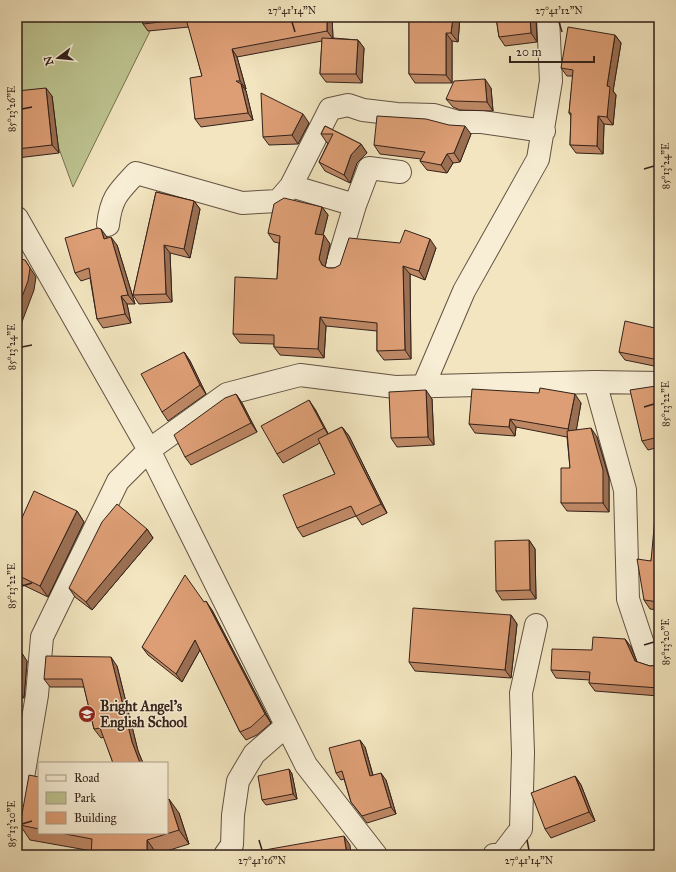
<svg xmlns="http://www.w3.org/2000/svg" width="676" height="872" font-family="'IM FELL Great Primer',serif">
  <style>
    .green { fill: #bdc490; stroke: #787255 }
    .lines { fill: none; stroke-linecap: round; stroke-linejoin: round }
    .minor-casing { stroke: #635243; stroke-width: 24 }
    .minor { stroke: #f7eed5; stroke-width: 22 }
    .wall { fill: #be8865; stroke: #33211a }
    .shaded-wall { fill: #9b6f52; stroke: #33211a }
    .building { fill: #dd9e75; stroke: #33211a }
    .ticks { fill: none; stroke: #33211a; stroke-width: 1.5 }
    .labels { text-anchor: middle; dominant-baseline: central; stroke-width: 3; stroke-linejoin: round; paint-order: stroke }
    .poi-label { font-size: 14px; font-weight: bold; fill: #33211a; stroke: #f7eed5; text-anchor: start }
    .neatline { fill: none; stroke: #33211a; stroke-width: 1.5 }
    .ticks-label { font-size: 10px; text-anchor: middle; fill: #33211a }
  </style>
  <rect width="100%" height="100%" fill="#f2e5bf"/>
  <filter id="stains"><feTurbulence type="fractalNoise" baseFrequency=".005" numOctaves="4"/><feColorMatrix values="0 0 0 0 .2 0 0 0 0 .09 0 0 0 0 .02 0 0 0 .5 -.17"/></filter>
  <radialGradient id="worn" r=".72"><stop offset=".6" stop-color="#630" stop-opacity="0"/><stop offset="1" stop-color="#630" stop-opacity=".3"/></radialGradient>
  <!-- green -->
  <path class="green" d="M17,17H157L73,187L43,105L17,102Z"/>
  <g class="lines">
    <!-- minor casing -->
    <g class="minor-casing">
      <path id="minor" d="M291,186L355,205L337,265
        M355,205L369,168L400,172
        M17,218L149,450L306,765L376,855
        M108,225C111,198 118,192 136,173L242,203L278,201L291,186L330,109L348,105L363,110L397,114L434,115L458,122H482L544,131
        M595,382L625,490L628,599L648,659L659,662
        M423,387L464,291L538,159L551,81L548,17
        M18,807L37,695L42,637L118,481L149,450L227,394L300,375L395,387L595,382L659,383
        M225,855L232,845L233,815L238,781L254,754L286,726
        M494,855L502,854L521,829L523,753L521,693L536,625"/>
    </g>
    <!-- minor -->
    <use href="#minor" class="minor"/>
  </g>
  <!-- wall -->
  <path class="wall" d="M142,17H332L333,38L358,40L364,48L362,83L326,82L320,74L322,41L237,57L246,89H245L246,91L253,120L201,127L195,119L202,76L189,27L148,31L143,24Z
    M409,17H460L458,42L452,41V83H415L409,74Z
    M496,17H536L537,42L505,46L499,37Z
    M615,35L621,43L613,91L616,95L613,125L604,124L603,154L576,153L570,145L571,116L569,113L573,76H567L561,68Z
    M491,88L493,111L460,110L453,107L446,99Z
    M17,91L52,96L59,153L17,158Z
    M309,123L298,144L269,145L263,137Z
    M325,126L361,144L367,153L357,163L350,183L325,171L319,162L328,143H327L321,134Z
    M471,134L460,162L453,163L447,173L427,170L420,161L421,159L380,154L374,145Z
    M156,192L194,201L200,209L190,258L170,253L172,302L139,304L133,295Z
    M322,207L328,215L323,235L330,244L325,267L328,268H334L436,248L425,280L410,274L411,359L384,360L377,351V331L326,326L324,358L280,355L274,347V344L240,343L233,334L277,279L279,243L274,242L268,233Z
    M107,238L117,245L135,304H127L131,323L103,328L97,319L90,278L81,281L75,273Z
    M659,329V367L625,360L619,352Z
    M184,352L190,361L206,394L168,421L162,412Z
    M659,390V447L648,450L642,441Z
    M236,394L242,403L257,432L191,465L185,457Z
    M432,399L434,445L397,447L391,438Z
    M581,403L576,430L597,437L609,478V512L567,511L561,503L570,468L567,437L516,427L515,436L475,433L469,424Z
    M315,409L328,434L342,427L349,436L387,513L362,525L356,516L303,537L297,528L335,474L320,443L283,463L277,454Z
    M659,507V610L650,609L644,600L651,561Z
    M77,511L84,522L48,597L21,584L17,627V529Z
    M147,529L153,538L92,610L75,597L69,588Z
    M529,540L535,549L536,599L502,600L496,591Z
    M204,602L212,610L271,723L257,735L246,740L240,732L200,650L182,682L148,655L142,647Z
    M511,615L517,624L511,678L415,671L409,662Z
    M625,639L631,647L637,662L650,666L659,665V696L595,691L589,683L590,680L556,678L551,670L592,650Z
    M17,650L27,661L24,698L17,697Z
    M117,666L138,751L143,763H113L104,737L101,738L94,729L84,687H50L44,679Z
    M365,747L373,775L386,780L396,814L367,823L351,802L344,779L341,780L336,773Z
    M289,769L292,774L297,799L266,805L262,800Z
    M575,776L581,785L595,821L551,838L545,829Z
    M39,777V833H167L179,813L189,844L157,854L92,851L30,840L20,825Z"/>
  <!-- shaded-wall -->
  <path class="shaded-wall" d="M327,17H332L333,39L327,31Z
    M453,17H460L458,42L451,33Z
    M530,17H536L537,42L531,33Z
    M446,33L452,41V83L446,75Z
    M615,35L621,43L613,91L616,95L613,125L607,117V86Z
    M358,40L364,48L362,83L356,74Z
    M232,49L237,57L246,89L240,81Z
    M485,79L491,88L493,111L487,102Z
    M241,84L246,91L253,120L248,113Z
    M46,88L52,96L59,153L52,145Z
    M303,114L309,123L298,144L292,135Z
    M598,116L604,124L603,154L597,146Z
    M465,126L471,134L460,162L454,153Z
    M361,144L367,153L357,163L350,183L344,175L351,155Z
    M447,154L453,163L447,173L441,165Z
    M194,201L200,209L190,258L184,249Z
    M322,207L328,215L321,243L315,234Z
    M101,229L107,237L110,247L104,239Z
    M324,235L330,244L325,267L322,265L319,259Z
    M111,237L117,245L135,304L128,295Z
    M430,239L436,248L425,280L419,271Z
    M17,244L20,248L17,260Z
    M164,245L170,253L172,302L166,294Z
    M25,260L36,277L34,290L17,335V310Z
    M403,266L410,274L411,359L405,350Z
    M121,296L127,304L131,323L125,314Z
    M320,317L326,326L324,358L318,349Z
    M184,352L190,361L206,394L200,385Z
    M656,386L659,390V399Z
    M426,390L432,399L434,445L428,437Z
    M236,394L242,403L257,432L251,423Z
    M575,394L581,403L575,438L568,429Z
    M309,400L315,409L330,437L324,428Z
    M510,419L516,427L515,436L509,427Z
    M342,427L349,436L387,513L381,504Z
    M591,428L597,437L609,478V512L603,503Z
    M77,511L84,522L48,597L40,586Z
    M147,529L153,538L92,610L86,602Z
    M529,540L535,549L536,599L530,590Z
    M17,578L21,584L17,627Z
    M206,601L212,610L271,723L265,714Z
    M511,615L517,624L511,678L505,670Z
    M625,639L631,647L640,669L635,661Z
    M195,640L201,648L182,682L176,674Z
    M20,650L27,661L24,698L17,688Z
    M111,657L117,666L138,751L143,763H140L132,742Z
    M360,740L365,747L375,783L370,776Z
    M289,769L292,774L297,799L293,794Z
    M381,773L386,780L396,814L391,807Z
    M575,776L581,785L595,821L589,812Z
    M169,799L179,813L189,844L179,830Z
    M344,836L350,845L351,855H347Z
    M147,840L157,854V855H147Z"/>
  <!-- building -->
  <path class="building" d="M142,17H327V31L232,49L240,81H236L241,84L248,113L195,119L190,78L202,76L186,19L143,24Z
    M409,17H453L451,33H446V75L409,74Z
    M496,17H530L531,33L499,37Z
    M568,27L615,35L607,86L610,87L607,117L598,116L597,146L570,145L571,113H569L573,70L561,68Z
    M322,38L358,40L356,74H320Z
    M485,79L487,102L454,101L446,99L454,81Z
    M46,88L52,145L17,149V91Z
    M261,93L303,114L292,135L263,137Z
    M377,116L426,119L449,125L465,126L454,153L447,154L441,165L420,161L425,152L374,145Z
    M325,126L361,144L351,155L344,175L319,162L333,134H321Z
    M156,192L194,201L184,249L164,245L166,294L133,295Z
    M284,198L322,207L315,234L324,235L319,259L322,265L328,268H334L340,265L349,238L400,243L405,230L430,239L419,271L403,266L405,350L377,351V323L320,317L318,349L274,347V335L233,334L235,277L277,279L280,236L268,233L274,204Z
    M98,228L101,229L104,239L111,237L128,295L121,296L125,314L97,319L89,268L75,273L65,238Z
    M17,258L25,260L30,268L28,281L17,310Z
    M625,321L659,329V360L619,352Z
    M184,352L200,385L162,412L141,374Z
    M656,386L659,399V437L642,441L630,390Z
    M540,388L575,394L568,429L510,419L509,427L469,424L472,389L539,393Z
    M426,390L428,437L391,438L389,392Z
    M236,394L251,423L185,457L174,435L225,398Z
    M309,400L324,428L277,454L261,426Z
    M342,427L381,504L356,516L351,506L297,528L283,495L335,474L318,439Z
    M591,428L603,470V503H561V468H570L567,431Z
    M34,491L77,511L40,586L17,575V529Z
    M117,504L147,529L86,602L69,588L102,522Z
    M656,506L659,507V602L644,600L637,559L651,561Z
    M529,540L530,590L496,591L495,541Z
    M185,575L204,602L206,601L265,714L251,727L240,732L195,640L176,674L142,647Z
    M413,608L511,615L505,670L409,662Z
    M593,637L625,639L635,661L650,666L659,665V688L589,683L590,672L551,670L552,649L592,650Z
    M17,650H20L17,683Z
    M46,656L111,657L132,742L140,763H113L100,728L94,729L82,679H44Z
    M360,740L370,776L381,773L391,807L362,816L351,802L342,771L336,773L329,748Z
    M289,769L293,794L262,800L258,776Z
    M29,775L39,777V829L20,825Z
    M575,776L589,812L545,829L531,793Z
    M169,799L179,830L147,840V855H91L92,839L60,833H167V800Z
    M344,836L347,855H259V851Z
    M17,846L23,855H17Z
    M659,848V855H634Z"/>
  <!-- ticks -->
  <path class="ticks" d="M292,22L295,32M559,22L562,32M22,109L32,107M644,169L654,166M22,347L32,345M644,407L654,404M22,586L32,583M644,645L654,642M22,824L32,821M259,840L262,850M527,840L529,850"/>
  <!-- icons -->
  <defs>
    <g id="school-disc" transform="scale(0.9)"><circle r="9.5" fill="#8f2418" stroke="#f7eed5"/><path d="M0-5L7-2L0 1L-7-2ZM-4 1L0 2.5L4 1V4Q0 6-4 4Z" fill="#fff"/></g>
  </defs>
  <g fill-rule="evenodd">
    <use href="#school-disc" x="87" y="714"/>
  </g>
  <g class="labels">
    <!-- poi labels -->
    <g class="poi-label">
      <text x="100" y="706">Bright Angel's<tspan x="100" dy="16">English School</tspan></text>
    </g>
  </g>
  <!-- margin -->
  <rect width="676" height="872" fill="none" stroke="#f2e5bf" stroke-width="44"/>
  <!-- legend -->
  <rect x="38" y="762" width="130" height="72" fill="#f7eed5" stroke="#a99c8a"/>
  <rect x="46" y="775" width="20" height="6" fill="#f7eed5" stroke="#a99c8a"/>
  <text x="74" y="782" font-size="12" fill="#33211a">Road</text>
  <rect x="46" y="792" width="20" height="12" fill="#bdc490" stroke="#a99c8a"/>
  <text x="74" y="802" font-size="12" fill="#33211a">Park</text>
  <rect x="46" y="812" width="20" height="12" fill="#dd9e75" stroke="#a99c8a"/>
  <text x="74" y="822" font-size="12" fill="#33211a">Building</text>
  <!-- north arrow -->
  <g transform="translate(58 58) rotate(254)" stroke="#f7eed5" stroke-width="3" paint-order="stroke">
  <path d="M0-3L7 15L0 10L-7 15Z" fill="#33211a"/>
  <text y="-6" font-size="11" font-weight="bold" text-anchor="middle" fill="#33211a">N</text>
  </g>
  <!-- scale -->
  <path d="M510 56v6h84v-6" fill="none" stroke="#33211a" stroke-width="2"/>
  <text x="516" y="56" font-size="12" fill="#33211a" stroke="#f7eed5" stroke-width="3" paint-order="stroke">20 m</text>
  <rect x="22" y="22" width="632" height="828" class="neatline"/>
  <g class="ticks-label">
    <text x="292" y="14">27°41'14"N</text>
    <text x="559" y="14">27°41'12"N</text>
    <text transform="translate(11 109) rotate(-90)" y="4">85°13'26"E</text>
    <text transform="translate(665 166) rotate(-90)" y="4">85°13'24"E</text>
    <text transform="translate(11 347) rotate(-90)" y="4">85°13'24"E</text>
    <text transform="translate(665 404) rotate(-90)" y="4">85°13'22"E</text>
    <text transform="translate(11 586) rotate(-90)" y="4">85°13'22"E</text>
    <text transform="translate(665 642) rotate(-90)" y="4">85°13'20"E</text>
    <text transform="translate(11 824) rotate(-90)" y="4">85°13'20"E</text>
    <text x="262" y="864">27°41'16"N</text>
    <text x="529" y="864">27°41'14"N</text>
  </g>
  <rect width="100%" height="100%" filter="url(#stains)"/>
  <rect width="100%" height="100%" fill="url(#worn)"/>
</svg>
